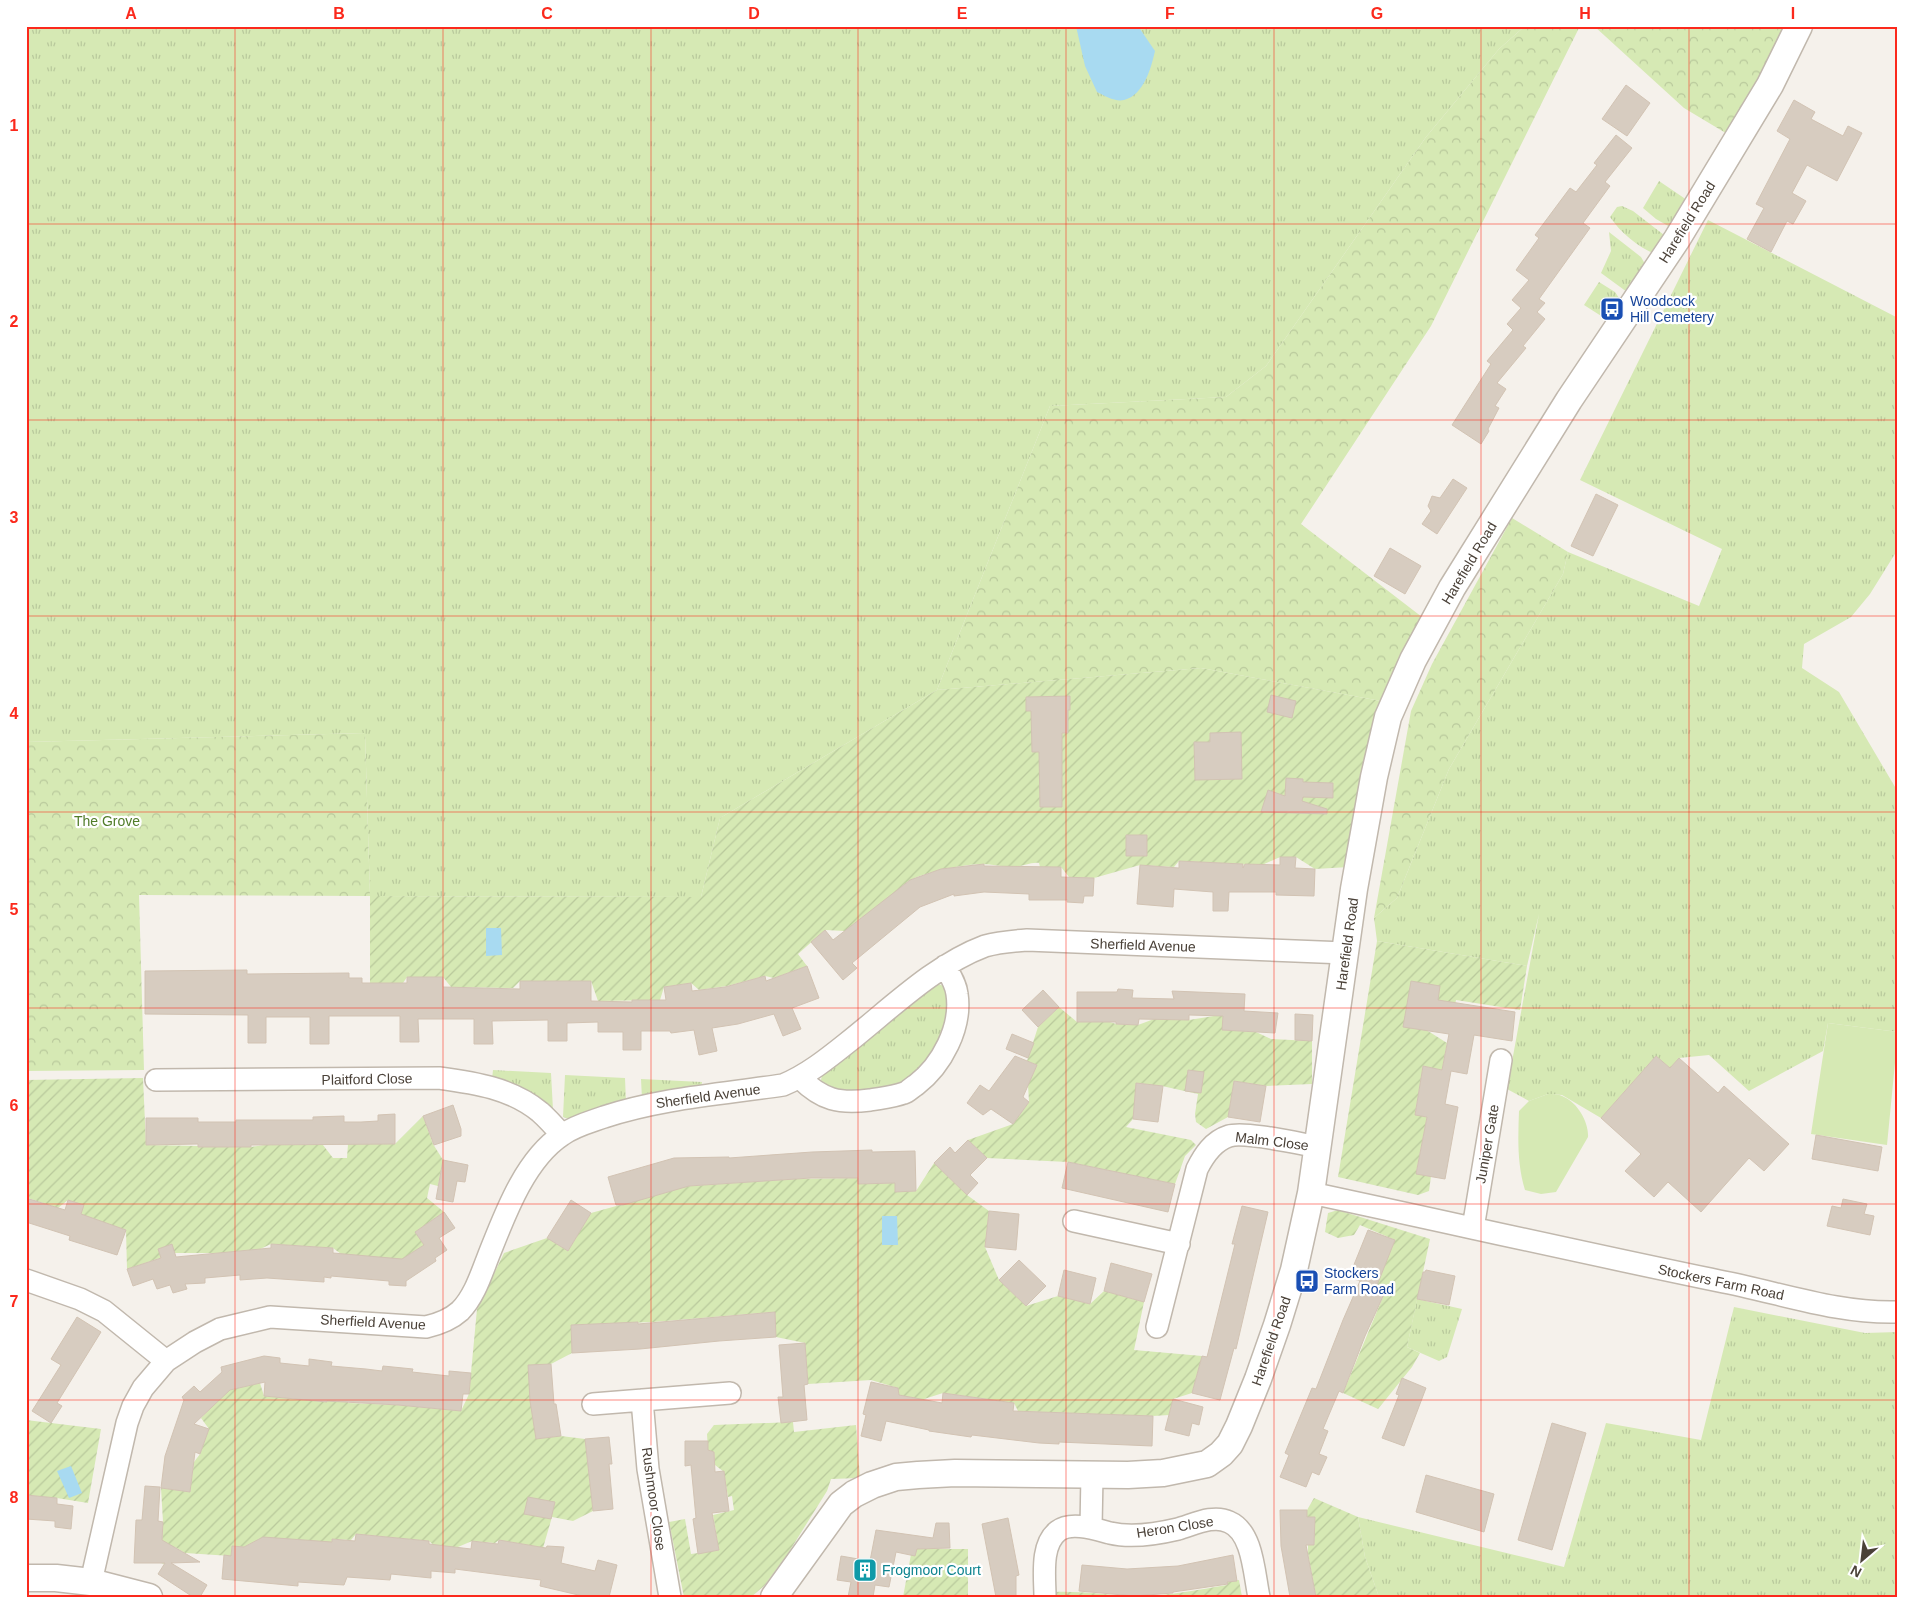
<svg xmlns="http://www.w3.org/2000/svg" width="1924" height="1623" font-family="Arial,sans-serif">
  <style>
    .grass { fill: url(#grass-tufts) }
    .forest { fill: url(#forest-crowns) }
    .park { fill: #d6e9b4 }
    .garden { fill: url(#garden-furrows) }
    .water { fill: #a8daf1 }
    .building { fill: #d7ccc0; stroke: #d2c3b3 }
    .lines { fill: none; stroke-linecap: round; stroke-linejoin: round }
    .minor-casing { stroke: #c1b8ad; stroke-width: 24 }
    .tertiary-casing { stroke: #c1b8ad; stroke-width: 29 }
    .minor { stroke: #fff; stroke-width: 21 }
    .tertiary { stroke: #fff; stroke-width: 26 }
    .grid { fill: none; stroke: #fb291c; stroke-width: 1; stroke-opacity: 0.55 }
    .labels { text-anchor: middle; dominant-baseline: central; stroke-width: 4.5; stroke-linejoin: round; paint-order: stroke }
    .street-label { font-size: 14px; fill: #4a4138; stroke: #fff }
    .transit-label { font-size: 14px; fill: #164399; stroke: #fff; text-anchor: start }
    .park-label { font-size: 14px; fill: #517d2a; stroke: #fff }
    .culture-label { font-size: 14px; fill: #0d838f; stroke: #fff; text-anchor: start }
    .neatline { fill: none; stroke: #fb291c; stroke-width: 2 }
    .grid-label { font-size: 16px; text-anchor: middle; font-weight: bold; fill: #fb291c }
  </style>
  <defs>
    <pattern id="grass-tufts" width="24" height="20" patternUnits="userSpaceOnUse" patternTransform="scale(1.25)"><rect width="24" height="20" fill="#d6e9b4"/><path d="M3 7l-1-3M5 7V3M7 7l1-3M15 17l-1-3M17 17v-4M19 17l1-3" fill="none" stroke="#b9c99c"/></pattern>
    <pattern id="forest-crowns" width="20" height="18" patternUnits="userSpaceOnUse" patternTransform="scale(1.25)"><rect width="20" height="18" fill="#d6e9b4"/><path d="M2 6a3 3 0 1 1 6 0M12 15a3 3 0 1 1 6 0" fill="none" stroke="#b9c99c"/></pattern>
    <pattern id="garden-furrows" width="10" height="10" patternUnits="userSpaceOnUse" patternTransform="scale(1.25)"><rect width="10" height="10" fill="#d6e9b4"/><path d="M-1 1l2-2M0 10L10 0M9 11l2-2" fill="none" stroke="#b9c99c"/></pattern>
  </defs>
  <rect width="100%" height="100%" fill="#f5f1eb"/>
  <!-- grass -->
  <path class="grass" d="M26,26H1525L1499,49L1426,137L1266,366L1226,397L1050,406L937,690L720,818L701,897L370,896L365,733L26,742Z
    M1659,181L1684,198L1688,203L1670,227L1656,219L1643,208Z
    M1622,206L1633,211L1664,235L1655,254C1638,247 1620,232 1610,217L1617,207Z
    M1708,220L1898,318V549L1870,594L1851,617L1804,644L1802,668L1839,692L1898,792V1032L1828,1023L1823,1051L1749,1091L1709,1055L1679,1058L1670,1068L1656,1056L1601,1118L1562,1095L1548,1094L1529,1101L1507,1089L1539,914L1527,966L1377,941L1374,918L1397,898L1449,769L1563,574L1568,552L1699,606L1722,549L1580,480Z
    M1609,232L1641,257L1645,264L1627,292L1601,273L1611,251Z
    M1599,282L1615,292L1621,301L1609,321L1584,305Z
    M936,983C941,985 945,986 948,991C955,1004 939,1050 930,1061C924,1069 912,1078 904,1084C888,1095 842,1093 824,1087L821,1080L822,1075Z
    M493,1070L551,1073L553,1110L492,1079Z
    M565,1075L625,1078L626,1102L569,1119L563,1117Z
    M641,1079L702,1082L701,1089L642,1099Z
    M1417,1299L1462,1309L1447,1357L1439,1361L1407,1347Z
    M1734,1307L1865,1333L1898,1332V1597H1379L1365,1557L1358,1517L1564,1567L1606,1423L1701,1440Z"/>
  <!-- forest -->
  <path class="forest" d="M1525,26H1580L1431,326L1301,524L1422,617L1381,701L1201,668L937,690L1050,406L1226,397L1266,366L1426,137L1499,49Z
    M1594,26H1786L1772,58L1729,135L1684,108Z
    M1512,518L1568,552L1563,574L1449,769L1397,898L1374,918L1411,711L1432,664Z
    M365,733L370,896L139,895L144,1070L26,1071V742Z"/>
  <!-- park -->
  <path class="park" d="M1828,1023L1898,1032L1887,1145L1811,1134Z
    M1548,1094C1553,1094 1559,1094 1564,1097C1578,1103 1589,1123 1588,1137L1556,1192L1541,1194L1525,1190C1517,1164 1518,1138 1519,1111L1529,1101Z"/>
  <!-- garden -->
  <path class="garden" d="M1201,668L1381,701L1349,867L1315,869L1296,857H1280L1262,865L1179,861L1174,867L1140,865L1094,878L1069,877L1061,867H1040L1039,863C1030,862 1022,867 1013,867C1002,867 992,864 982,864C960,865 926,871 907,882C895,890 889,910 883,922L862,917L845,931L825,930L798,954L807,966L774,978L765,976L727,986L699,990L691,983L664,987L660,1000L598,1001L591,981H520L513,988L451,987L443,977H407L403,983H370V896L701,897L720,818L937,690Z
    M1377,941L1527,966L1520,1010L1456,1000L1453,1015L1431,1017L1428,1031L1447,1043L1442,1070L1423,1066L1415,1114L1427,1117L1416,1173L1431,1176L1429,1191L1418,1195L1338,1177Z
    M1059,1007L1077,1022H1110L1116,1024L1138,1025L1154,1019L1189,1020L1214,1016H1223V1030L1256,1032L1271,1039L1312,1041V1084L1266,1086L1234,1081L1228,1117L1206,1129L1196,1122L1195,1114L1198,1094L1162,1086L1137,1083L1133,1119L1126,1127L1191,1140L1196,1145L1185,1156L1175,1184L1068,1162L987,1158L968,1140L1013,1124L1029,1102L1028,1085L1037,1065L1027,1061L1038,1027Z
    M143,1078L146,1145L251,1147L264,1145H323L333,1158H347L348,1144H395L423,1116L433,1144L443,1160L438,1186L430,1184L427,1198L444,1212L415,1232L424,1245L410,1254L407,1267L341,1254L333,1248L271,1244L258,1250L222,1253H175L127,1269L126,1230L81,1215L83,1205L68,1200L58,1208L28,1198L26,1080Z
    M934,1163L967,1195L989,1211L985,1247L999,1280L1026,1306L1058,1296L1090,1304L1104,1291L1144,1302L1134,1350L1202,1356L1192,1393L1173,1399L1169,1415L1153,1416L1018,1411L1014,1403L943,1393L921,1400L899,1395L898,1388L871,1380L808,1384L805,1343L776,1337L774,1312L653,1322L571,1325L572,1353L551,1364L528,1366L536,1439L561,1436L585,1439L593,1511L573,1521L552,1517L543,1548L499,1540L495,1543L472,1541L458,1547L438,1549L429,1541L356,1534L351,1540L332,1539L331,1547L256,1541L244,1547L232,1546L231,1556L185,1553L175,1547L164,1564L161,1563L163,1522L161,1488L190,1492L194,1462L200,1454L209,1429L201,1418L228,1390L260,1383L264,1396L327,1402L331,1396L349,1394L348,1403L397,1405L461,1411L469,1394L477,1309L504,1253L547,1238L568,1251L591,1213L674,1190L677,1187L795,1179L858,1178V1184L895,1183V1192L916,1191Z
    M1338,1210L1430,1239L1407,1347L1420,1353L1412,1367L1378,1409L1343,1393L1385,1292L1375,1288L1395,1240L1360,1225L1354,1235L1338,1238L1325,1232L1328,1213Z
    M26,1420L101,1429L88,1503L57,1498L26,1495Z
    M793,1422L794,1432L856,1425L860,1478L831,1479L827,1491L787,1555L764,1586L751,1597H684L669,1522L685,1519L691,1554L719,1550L713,1515L734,1510L732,1496L728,1497L724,1472L715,1465L714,1452L708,1450L707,1434L714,1425Z
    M1314,1498L1358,1517L1365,1557L1379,1597H1316L1308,1553V1545H1314L1315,1518L1307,1517V1510Z
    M912,1549H968V1597H903Z
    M1239,1580L1242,1597H1056L1055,1592C1081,1591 1106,1595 1132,1596C1164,1597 1197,1590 1227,1585V1582Z"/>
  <!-- water -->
  <path class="water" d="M1076,26H1138L1155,51C1151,68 1144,95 1124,100C1115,102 1105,96 1097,92L1085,66Z
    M486,928H501L502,955L486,956Z
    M882,1216H897L898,1245H882Z
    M71,1466L82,1493L69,1498L57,1471Z"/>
  <!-- building -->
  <path class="building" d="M1626,85L1650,103L1627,136L1602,119Z
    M1794,100L1815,112L1811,119L1843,136L1848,126L1862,133L1837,181L1807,165L1792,193L1806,201L1793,224L1787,221L1771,252L1747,239L1764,208L1756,204L1790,139L1777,131Z
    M1616,135L1632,148L1605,182L1610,186L1583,223L1590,228L1539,299L1545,303L1537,312L1545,319L1523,346L1526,348L1497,383L1506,389L1495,406L1499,408L1488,429L1489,431L1481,444L1452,425L1491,364L1487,361L1513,330L1507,324L1521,308L1512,300L1529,280L1516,270L1539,238L1535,235L1570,188L1576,192L1597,165L1594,163Z
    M1453,479L1467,488L1437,534L1422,524L1431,511L1428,506L1432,496L1440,498Z
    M1596,494L1618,505L1593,556L1571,546Z
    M1390,548L1421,566L1405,594L1374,576Z
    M1271,695L1296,701L1292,718L1267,712Z
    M1070,696V710H1068V733H1062V807H1040L1039,752H1032L1031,711H1026V697Z
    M1241,732L1242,779L1195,780L1194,742H1210V733Z
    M1286,778L1303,779V782L1333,783V798L1303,797L1302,801L1327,809V814L1261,812L1268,790L1285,796Z
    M1126,835H1147V856H1126Z
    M1280,857H1296L1295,868L1315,869L1314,896L1276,895V892H1229L1228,911H1213V892L1174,889L1173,907L1137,904L1140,865L1179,868V861L1243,864V868L1245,864L1280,865Z
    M984,864V866L1061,867V877L1094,878L1093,896H1084L1083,903L1067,902L1068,900H1029V894L984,892L954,896V894L920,907L852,963L857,968L843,980L811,942L825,930L833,940L910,880L941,869Z
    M807,966L819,998L792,1008L801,1029L783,1036L774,1014L738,1024L712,1028L717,1051L699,1055L694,1030L671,1033L670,1031H641V1050H623V1032H598V1022L567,1023V1041H548V1020L492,1021L493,1044H474V1019H418L419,1042H400V1016H329V1044H310V1017H266V1043H248V1015L145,1014V971L247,970V974L349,973V978H362V983H407V977H443V987L520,989V981H591V1001L632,1002V1000H666L664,987L691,983L692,991L725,987L765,976L766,981Z
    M1411,981L1440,986L1438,1000L1515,1012L1512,1041L1474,1035L1467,1074L1451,1071L1445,1104L1458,1107L1445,1179L1416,1174L1427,1117L1415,1115L1423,1066L1442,1070L1449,1034L1403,1027Z
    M1118,989L1133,990L1132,998L1174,999L1172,991L1245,994L1244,1011L1278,1013L1275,1033L1222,1030L1223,1016L1189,1015V1020L1139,1019L1138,1025L1116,1024V1022H1077V992H1117Z
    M1043,990L1059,1007L1038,1027L1022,1010Z
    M1295,1014L1313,1015L1312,1041L1295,1040Z
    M1012,1034L1034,1043L1028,1058L1006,1049Z
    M1015,1056L1037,1065L1023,1097L1029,1102L1013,1124L991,1109L983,1115L967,1103L980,1085L989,1091Z
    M1656,1056L1670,1068L1679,1058L1718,1093L1724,1086L1789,1144L1764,1171L1749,1158L1701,1212L1668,1182L1654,1197L1625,1171L1641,1154L1601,1118Z
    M1188,1070L1204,1072L1201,1093L1185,1091Z
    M1234,1081L1266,1086L1260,1122L1228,1117Z
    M1136,1083L1163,1086L1158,1122L1133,1119Z
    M453,1105L461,1129V1136L434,1145L423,1116Z
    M395,1114V1144L251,1145V1147H198V1144L146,1145V1118H198V1122H236V1120H313V1117L344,1116V1122H361L378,1121V1115Z
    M1816,1135L1882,1147L1878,1171L1812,1159Z
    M968,1140L987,1158L970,1175L978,1183L967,1195L934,1163L950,1147L955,1153Z
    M872,1150V1152L915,1151L916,1191L895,1192V1183L858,1184V1178H811L689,1186L623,1205H616L608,1177L674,1158L729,1157V1158L812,1152Z
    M443,1160L468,1165L465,1182L457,1181L453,1202L436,1199Z
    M1068,1162L1175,1184L1168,1212L1062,1188Z
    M26,1198L65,1210L68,1200L84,1205L81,1214L126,1230L117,1255L69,1240L70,1236L26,1222Z
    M1843,1199L1867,1204L1864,1214L1874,1216L1870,1235L1827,1226L1832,1206L1841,1208Z
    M571,1200L591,1213L568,1251L547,1238Z
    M1242,1206L1268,1212L1236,1349L1234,1348L1220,1400L1192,1393L1202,1356L1207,1357L1235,1244H1232Z
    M989,1211L1019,1214L1016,1250L985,1247Z
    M444,1212L455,1228L439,1238L447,1250L435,1258L436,1261L406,1281V1286L389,1285V1281L331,1276V1278L324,1277V1282L267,1278L240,1280V1275L205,1278V1283L185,1284L187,1289L173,1293L170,1285L157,1289L153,1279L133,1286L127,1269L161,1258L158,1249L172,1244L176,1257L271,1248V1244L333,1248V1253L402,1259L424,1245L415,1232Z
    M1368,1230L1395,1240L1376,1288L1385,1292L1365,1336L1343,1393L1339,1391L1323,1429L1328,1431L1319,1454L1327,1457L1319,1475L1312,1472L1306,1487L1280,1477L1289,1455L1285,1453L1312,1388L1316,1389L1343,1320L1360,1281L1349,1277Z
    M1019,1260L1046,1286L1026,1306L999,1280Z
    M1111,1263L1152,1274L1144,1302L1104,1291Z
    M1064,1270L1096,1278L1090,1304L1058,1296Z
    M1426,1270L1455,1276L1449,1305L1417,1299L1423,1272H1425Z
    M775,1312L776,1337L719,1341L640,1349L572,1353L571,1325L638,1322V1324Z
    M77,1317L101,1332L57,1403L62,1406L51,1423L32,1411L61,1365L51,1359Z
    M805,1343L808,1384L804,1385L807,1420L781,1423L778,1397H783L779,1345Z
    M264,1356L280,1358V1363L309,1366V1359L332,1362L331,1366L366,1369L382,1371L383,1366L413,1369L412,1372L449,1376V1371L471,1373L469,1394H463L461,1411L398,1405L327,1401V1402L264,1396L265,1382L230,1390L194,1424L209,1429L200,1454L195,1452L190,1492L161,1488L165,1456L184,1400L182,1397L194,1386L200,1392L222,1372L221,1367Z
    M551,1364L554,1404H556L561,1436L536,1439L530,1401L528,1365Z
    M1402,1378L1426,1388L1404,1446L1382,1438L1399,1395L1396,1394Z
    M871,1382L898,1388L899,1395L942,1403L943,1393L1014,1403L1013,1411L1153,1416L1152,1446L1059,1442V1444L1039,1443L972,1435L971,1437L929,1431V1430L886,1421L881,1441L861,1436L866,1415L863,1414Z
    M1173,1399L1203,1407L1199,1425L1192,1423L1189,1436L1165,1430Z
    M1552,1423L1586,1433L1552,1550L1518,1540Z
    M609,1437L612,1464H609L613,1509L593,1511L585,1439Z
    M685,1441H708V1450L714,1452L715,1472L724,1471L729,1511L712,1513L719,1550L698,1554L693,1519L696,1518L691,1465L685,1466Z
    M1426,1475L1494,1494L1484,1532L1416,1512Z
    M145,1486L160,1487L158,1521L163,1522L162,1540L200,1562L171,1563L207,1585L200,1597H193L158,1574L165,1563H134L136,1520H142Z
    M26,1495L57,1498V1504L73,1506L71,1529L55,1527V1521L26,1519Z
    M528,1497L555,1502L551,1519L524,1514Z
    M1280,1510H1307V1517H1315L1314,1545H1306L1316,1597H1290L1281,1546Z
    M1008,1518L1019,1575L1016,1576V1597H996L982,1524Z
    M936,1523H949L950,1548L917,1549L915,1556L896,1552L889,1587L875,1585L873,1597H848L851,1582L837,1580L841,1556L870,1561L876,1530L933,1538Z
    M356,1534L429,1541V1544L471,1549L472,1541L498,1544L499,1540L546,1548L547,1546L564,1547L561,1563L595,1571L598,1560L617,1565L609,1597H587L540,1586L541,1580L455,1569V1573L431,1571V1578L391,1574L390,1580L347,1577L344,1585L298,1582V1586L222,1579L224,1555L231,1556L232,1546L244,1547L263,1537L332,1542V1539L355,1541Z
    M1233,1555L1237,1581L1227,1582L1228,1584L1173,1592V1593L1134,1596L1079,1591L1082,1565L1127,1569L1178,1566Z"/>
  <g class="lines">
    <!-- minor casing -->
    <g class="minor-casing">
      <path id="minor" d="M800,1078C822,1100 839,1104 870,1100C881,1098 893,1097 904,1093C908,1092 912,1087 916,1085C942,1065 962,1027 957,994C956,984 950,975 945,966
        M156,1080L439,1078C475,1083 511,1088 540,1112C548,1119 555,1127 562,1135
        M1311,1193C1447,1222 1583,1253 1719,1281C1778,1292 1837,1314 1898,1312
        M1074,1221L1179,1244
        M1473,1228L1501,1060
        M26,1280L80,1299L104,1311L166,1361
        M1157,1327L1197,1169C1204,1155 1213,1141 1229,1136C1245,1131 1301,1144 1319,1147
        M642,1400L648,1469L670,1597
        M593,1404L730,1393
        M1091,1528L1092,1475
        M91,1582L127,1423L133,1406L143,1388L166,1361L195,1342L220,1329L270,1317L426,1327C439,1324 450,1320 460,1311C474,1297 481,1275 488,1257C504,1217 524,1160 562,1135C574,1126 590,1122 604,1117C662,1098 723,1094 783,1085C807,1075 827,1059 847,1043C889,1010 934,965 985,946C999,942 1013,941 1027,940L1345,953
        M1045,1597C1045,1577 1040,1545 1058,1531C1071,1521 1095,1529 1110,1533C1131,1538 1157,1534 1178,1529C1193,1525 1213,1514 1229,1522C1253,1532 1254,1574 1259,1597"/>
    </g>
    <!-- tertiary casing -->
    <g class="tertiary-casing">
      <path id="tertiary" d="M26,1578H56L91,1582L149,1597
        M774,1597L841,1504L854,1494L872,1485L896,1477L918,1475L955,1473L1128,1475L1163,1473L1207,1464L1221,1454L1230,1444L1239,1426L1258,1379L1277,1325L1294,1270L1311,1193L1354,889L1374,777L1388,717L1413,660L1452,588L1569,400L1677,239L1770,85L1799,26"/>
    </g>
    <!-- minor -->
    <use href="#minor" class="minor"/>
    <!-- tertiary -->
    <use href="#tertiary" class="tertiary"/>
  </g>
  <!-- grid -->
  <path class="grid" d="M235,26V1597M443,26V1597M651,26V1597M858,26V1597M1066,26V1597M1274,26V1597M1481,26V1597M1689,26V1597M26,224H1898M26,420H1898M26,616H1898M26,812H1898M26,1008H1898M26,1204H1898M26,1400H1898"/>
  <!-- icons -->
  <defs>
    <g id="bus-square" transform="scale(1.25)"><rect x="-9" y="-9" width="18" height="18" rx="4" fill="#1a4fb4" stroke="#fff"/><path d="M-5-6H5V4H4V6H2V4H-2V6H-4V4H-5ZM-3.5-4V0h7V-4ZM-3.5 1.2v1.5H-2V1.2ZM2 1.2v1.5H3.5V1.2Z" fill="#fff"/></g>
    <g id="building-square" transform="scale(1.25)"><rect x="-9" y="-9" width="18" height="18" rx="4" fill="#0f9aa8" stroke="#fff"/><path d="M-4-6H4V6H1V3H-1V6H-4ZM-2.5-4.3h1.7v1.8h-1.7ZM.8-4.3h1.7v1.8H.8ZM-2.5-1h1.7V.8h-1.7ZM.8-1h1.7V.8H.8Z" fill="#fff"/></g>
  </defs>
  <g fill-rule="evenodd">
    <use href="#bus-square" x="1612" y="309"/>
    <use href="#bus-square" x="1307" y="1281"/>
    <use href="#building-square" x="865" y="1570"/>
  </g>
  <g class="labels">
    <!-- street labels -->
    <g class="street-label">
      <text transform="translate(1687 222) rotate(-58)">Harefield Road</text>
      <text transform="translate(1469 563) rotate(-59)">Harefield Road</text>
      <text transform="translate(1347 944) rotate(-82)">Harefield Road</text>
      <text transform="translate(1143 945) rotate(2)">Sherfield Avenue</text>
      <text transform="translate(367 1079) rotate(-1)">Plaitford Close</text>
      <text transform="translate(708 1096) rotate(-8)">Sherfield Avenue</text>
      <text transform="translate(1272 1141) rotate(7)">Malm Close</text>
      <text transform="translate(1487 1144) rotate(-80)">Juniper Gate</text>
      <text transform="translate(1721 1282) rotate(12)">Stockers Farm Road</text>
      <text transform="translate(373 1322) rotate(3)">Sherfield Avenue</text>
      <text transform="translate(1271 1341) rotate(-71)">Harefield Road</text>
      <text transform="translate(654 1499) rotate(82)">Rushmoor Close</text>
      <text transform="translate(1175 1527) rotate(-9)">Heron Close</text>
    </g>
    <!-- transit labels -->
    <g class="transit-label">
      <text x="1630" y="301">Woodcock<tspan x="1630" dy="16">Hill Cemetery</tspan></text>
      <text x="1324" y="1273">Stockers<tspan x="1324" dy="16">Farm Road</tspan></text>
    </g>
    <!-- park labels -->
    <g class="park-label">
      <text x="107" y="821">The Grove</text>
    </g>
    <!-- culture labels -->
    <g class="culture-label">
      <text x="882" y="1570">Frogmoor Court</text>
    </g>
  </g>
  <!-- border -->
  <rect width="1924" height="1623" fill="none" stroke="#ffffff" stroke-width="55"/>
  <!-- north arrow -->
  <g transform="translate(1862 1560) rotate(208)" stroke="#ffffff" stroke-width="4" paint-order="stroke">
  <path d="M0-4L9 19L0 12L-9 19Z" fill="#4a4138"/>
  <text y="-8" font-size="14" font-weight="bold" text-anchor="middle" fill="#4a4138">N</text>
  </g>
  <rect x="28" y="28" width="1868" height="1568" class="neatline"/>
  <g class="grid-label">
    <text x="131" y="19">A</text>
    <text x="339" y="19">B</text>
    <text x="547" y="19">C</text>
    <text x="754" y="19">D</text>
    <text x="962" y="19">E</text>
    <text x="1170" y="19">F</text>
    <text x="1377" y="19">G</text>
    <text x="1585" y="19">H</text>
    <text x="1793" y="19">I</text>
    <text x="14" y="131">1</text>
    <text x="14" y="327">2</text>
    <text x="14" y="523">3</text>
    <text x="14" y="719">4</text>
    <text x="14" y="915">5</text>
    <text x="14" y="1111">6</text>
    <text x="14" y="1307">7</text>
    <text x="14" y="1503">8</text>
  </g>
</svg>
